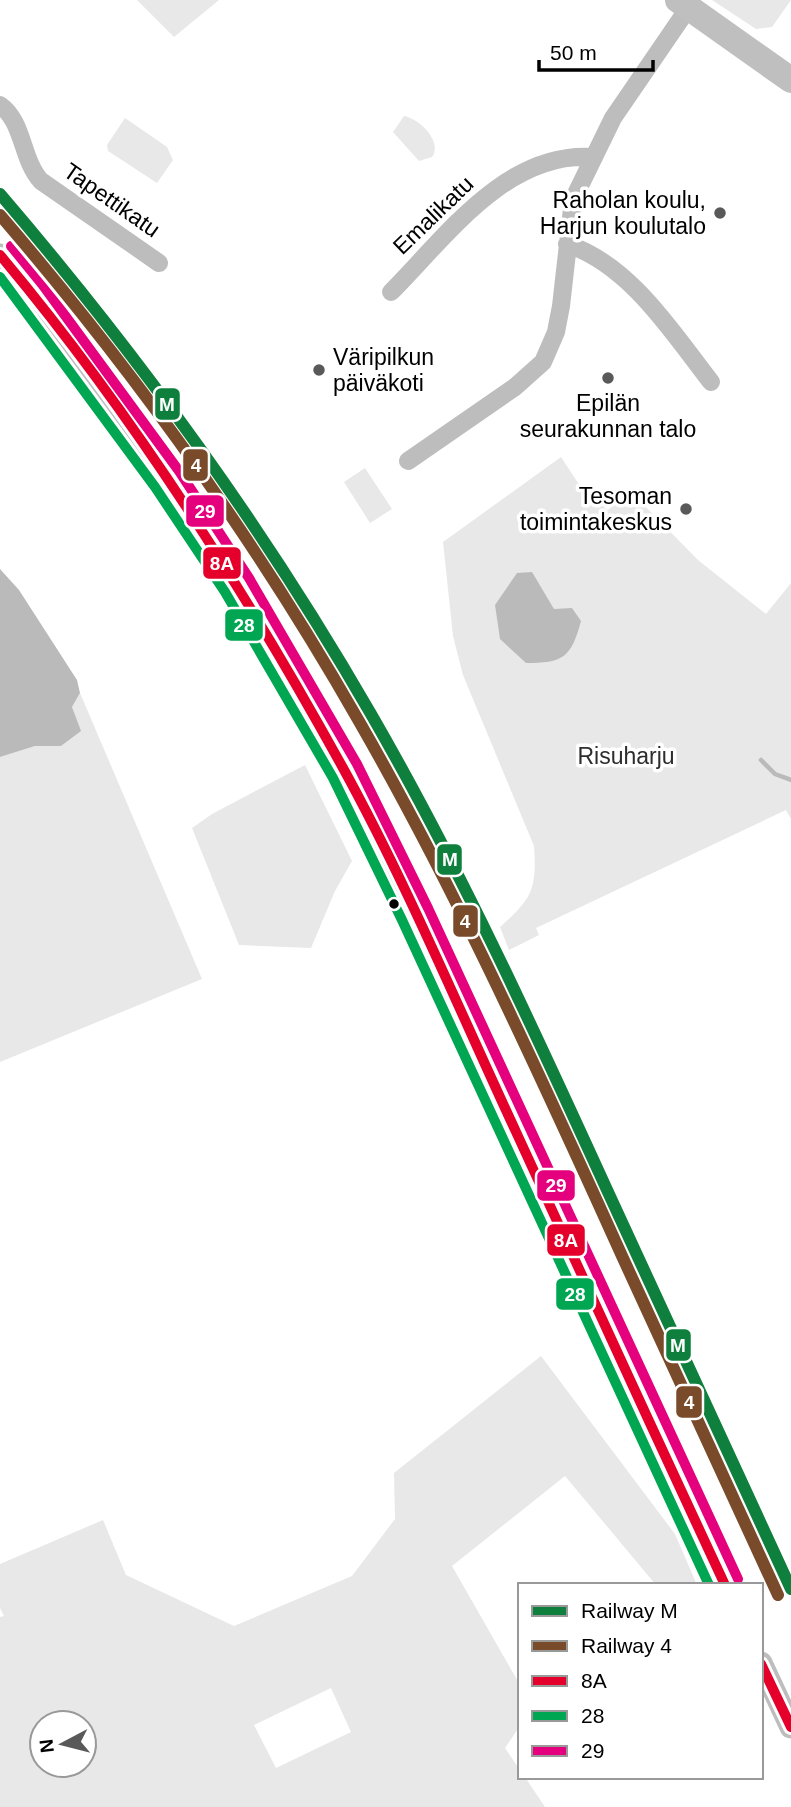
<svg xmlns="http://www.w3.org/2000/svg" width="791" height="1807" font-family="Arial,sans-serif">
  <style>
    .green { fill: #e8e8e8; fill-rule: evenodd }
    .water { fill: #bababa }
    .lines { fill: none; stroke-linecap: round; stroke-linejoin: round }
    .stream { stroke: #bababa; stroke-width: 4.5 }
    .minor { stroke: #bdbdbd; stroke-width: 18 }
    .tertiary { stroke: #bdbdbd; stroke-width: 23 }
    .secondary { stroke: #bfbfbf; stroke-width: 26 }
    .bus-1-casing { stroke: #fff; stroke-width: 16 }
    .bus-2-casing { stroke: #fff; stroke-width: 16 }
    .bus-3-casing { stroke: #fff; stroke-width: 16 }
    .bus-1 { stroke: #e4002b; stroke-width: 10 }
    .bus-2 { stroke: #00a651; stroke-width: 10 }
    .bus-3 { stroke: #e5007d; stroke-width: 10 }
    .rail-1-casing { stroke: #fff; stroke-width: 18 }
    .rail-2-casing { stroke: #fff; stroke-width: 18 }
    .rail-1 { stroke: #0e7f3c; stroke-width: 12 }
    .rail-2 { stroke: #7a4b2a; stroke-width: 12 }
    .poi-dot { fill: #595959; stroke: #fff; stroke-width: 2.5 }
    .bus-dot { fill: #000; stroke: #fff; stroke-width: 2.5 }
    .labels { text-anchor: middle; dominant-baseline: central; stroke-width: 7; stroke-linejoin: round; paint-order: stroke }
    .street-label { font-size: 23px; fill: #000; stroke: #fff }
    .poi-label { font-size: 23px; fill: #000; stroke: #fff; text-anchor: end }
    .park-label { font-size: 23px; fill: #2d2d2d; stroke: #fff }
    .line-badge { stroke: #fff; stroke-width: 2.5 }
    .badge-label { font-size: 19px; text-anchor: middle; font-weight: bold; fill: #fff }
  </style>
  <rect width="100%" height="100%" fill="#fff"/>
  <!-- green -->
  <path class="green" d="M137,0H219L174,37Z
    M712,0H791L772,27L756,29Z
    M404,116C420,119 443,142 432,157L419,161L393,132Z
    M125,118L167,147L173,160L157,183L108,151L107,145Z
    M561,457L584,492L608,510L624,496L634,495L698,560L766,614L791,583V819L786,810L536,928L539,935L509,950L500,927C532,899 537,889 534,846L463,675L453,636L443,542ZM544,594L554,610L495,605Z
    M365,468L392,509L370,523L344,482Z
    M80,693L202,979L0,1062V757L35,746H61L80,731L72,707Z
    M305,765L352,861L335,891L311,948L239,945L192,828L212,814Z
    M541,1356L675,1534L697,1585H656L565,1476L452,1566L520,1685V1726L505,1748L520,1770V1777H525L545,1807H0V1617L4,1616L0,1608V1564L103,1520L126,1575L234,1626L352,1576L395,1519L394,1473ZM331,1688L351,1732L276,1768L254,1725ZM42,1723H84V1765H42Z"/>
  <!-- water -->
  <path class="water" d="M0,569L19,590L77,680L80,693L72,707L81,731L61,746H35L0,757Z
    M532,572L554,609L572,608L581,621C571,658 563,663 526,663L500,639L495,605L517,573Z"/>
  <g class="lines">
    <!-- stream -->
    <path class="stream" d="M761,760L775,774L791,780"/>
    <!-- minor -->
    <path class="minor" d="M0,105C24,122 21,159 41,181L159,263
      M567,244C630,265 672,332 711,382
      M391,292C446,237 506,151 593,157
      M408,461L515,387L543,362L556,332L561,306L573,200L613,118L689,7"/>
    <!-- tertiary -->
    <path class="tertiary" d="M0,255L31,292L167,479L237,585L345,771L415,914L725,1585
      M761,1663L791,1727"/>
    <!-- secondary -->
    <path class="secondary" d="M678,0L791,80"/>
    <!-- bus-1 casing -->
    <g class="bus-1-casing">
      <path id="bus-1" d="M0,255C131,411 245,590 343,768C408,886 460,1012 517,1134C586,1284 655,1435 725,1585
        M761,1664L791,1727"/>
    </g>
    <!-- bus-2 casing -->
    <g class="bus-2-casing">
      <path id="bus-2" d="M0,277L155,487L225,592L333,778L402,920L709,1585"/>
    </g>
    <!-- bus-3 casing -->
    <g class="bus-3-casing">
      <path id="bus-3" d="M11,246L42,284L179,471L249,578L357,764L428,908L738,1579"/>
    </g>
    <!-- bus-1 -->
    <use href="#bus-1" class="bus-1"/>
    <!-- bus-2 -->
    <use href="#bus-2" class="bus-2"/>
    <!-- bus-3 -->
    <use href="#bus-3" class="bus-3"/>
    <!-- rail-1 casing -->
    <g class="rail-1-casing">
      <path id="rail-1" d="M0,194C139,356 264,528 371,714C460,868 534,1030 608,1192C669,1325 730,1457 791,1589"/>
    </g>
    <!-- rail-2 casing -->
    <g class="rail-2-casing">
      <path id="rail-2" d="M0,215C136,373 257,542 360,723C449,878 524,1041 598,1203C657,1334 718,1464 778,1595"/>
    </g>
    <!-- rail-1 -->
    <use href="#rail-1" class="rail-1"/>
    <!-- rail-2 -->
    <use href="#rail-2" class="rail-2"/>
  </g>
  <!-- markers -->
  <g class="poi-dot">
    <circle cx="720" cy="213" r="7"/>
    <circle cx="319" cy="370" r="7"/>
    <circle cx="608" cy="378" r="7"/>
    <circle cx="686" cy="509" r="7"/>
  </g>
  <circle class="bus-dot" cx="394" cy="904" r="6"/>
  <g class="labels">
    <!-- street labels -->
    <g class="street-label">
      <text transform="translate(112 200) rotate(35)">Tapettikatu</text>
      <text transform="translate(433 215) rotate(-44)">Emalikatu</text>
    </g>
    <!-- poi labels -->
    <g class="poi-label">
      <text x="706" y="200">Raholan koulu,<tspan x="706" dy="26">Harjun koulutalo</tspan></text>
      <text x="333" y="357" text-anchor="start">Väripilkun<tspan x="333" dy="26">päiväkoti</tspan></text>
      <text x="608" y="403" text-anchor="middle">Epilän<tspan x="608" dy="26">seurakunnan talo</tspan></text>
      <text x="672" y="496">Tesoman<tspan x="672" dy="26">toimintakeskus</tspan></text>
    </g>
    <!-- park labels -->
    <g class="park-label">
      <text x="626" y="756">Risuharju</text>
    </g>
  </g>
  <g class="line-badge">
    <rect x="154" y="387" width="27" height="34" rx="7" fill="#0e7f3c"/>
    <rect x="182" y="448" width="27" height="34" rx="7" fill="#7a4b2a"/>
    <rect x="185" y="494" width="40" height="34" rx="7" fill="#e5007d"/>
    <rect x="202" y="546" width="40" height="34" rx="7" fill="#e4002b"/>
    <rect x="224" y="608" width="40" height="34" rx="7" fill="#00a651"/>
    <rect x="436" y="843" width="27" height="33" rx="7" fill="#0e7f3c"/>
    <rect x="452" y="904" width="27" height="34" rx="7" fill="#7a4b2a"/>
    <rect x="536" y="1169" width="40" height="33" rx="7" fill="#e5007d"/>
    <rect x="546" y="1223" width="40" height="34" rx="7" fill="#e4002b"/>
    <rect x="555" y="1277" width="40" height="34" rx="7" fill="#00a651"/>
    <rect x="665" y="1328" width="27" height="34" rx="7" fill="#0e7f3c"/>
    <rect x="675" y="1385" width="28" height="34" rx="7" fill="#7a4b2a"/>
  </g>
  <g class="badge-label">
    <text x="167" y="411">M</text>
    <text x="196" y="472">4</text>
    <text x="205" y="518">29</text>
    <text x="222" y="570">8A</text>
    <text x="244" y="632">28</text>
    <text x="450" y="866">M</text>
    <text x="465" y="928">4</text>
    <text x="556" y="1192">29</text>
    <text x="566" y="1247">8A</text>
    <text x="575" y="1301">28</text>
    <text x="678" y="1352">M</text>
    <text x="689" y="1409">4</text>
  </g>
  <!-- legend -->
  <rect x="518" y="1583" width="245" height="196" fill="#ffffff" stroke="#999999" stroke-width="2"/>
  <rect x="532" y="1606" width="35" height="10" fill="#0e7f3c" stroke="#999999" stroke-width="2"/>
  <text x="581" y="1618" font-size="21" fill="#000000">Railway M</text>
  <rect x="532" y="1641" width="35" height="10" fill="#7a4b2a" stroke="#999999" stroke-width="2"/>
  <text x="581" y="1653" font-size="21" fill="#000000">Railway 4</text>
  <rect x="532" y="1676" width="35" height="10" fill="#e4002b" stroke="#999999" stroke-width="2"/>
  <text x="581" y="1688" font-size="21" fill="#000000">8A</text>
  <rect x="532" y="1711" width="35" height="10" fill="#00a651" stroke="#999999" stroke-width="2"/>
  <text x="581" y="1723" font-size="21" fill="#000000">28</text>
  <rect x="532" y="1746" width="35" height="10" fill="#e5007d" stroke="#999999" stroke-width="2"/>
  <text x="581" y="1758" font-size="21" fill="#000000">29</text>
  <!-- north arrow -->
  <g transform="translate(63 1744) rotate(263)"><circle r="33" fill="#ffffff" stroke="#999999" stroke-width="2"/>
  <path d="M0-5L12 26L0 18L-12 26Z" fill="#595959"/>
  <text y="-10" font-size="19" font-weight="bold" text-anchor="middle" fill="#000000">N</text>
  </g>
  <!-- scale -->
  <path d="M539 60v10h114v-10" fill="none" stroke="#000000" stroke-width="3.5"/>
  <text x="550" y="60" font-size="21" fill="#000000" stroke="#ffffff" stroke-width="5" paint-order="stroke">50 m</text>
</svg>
